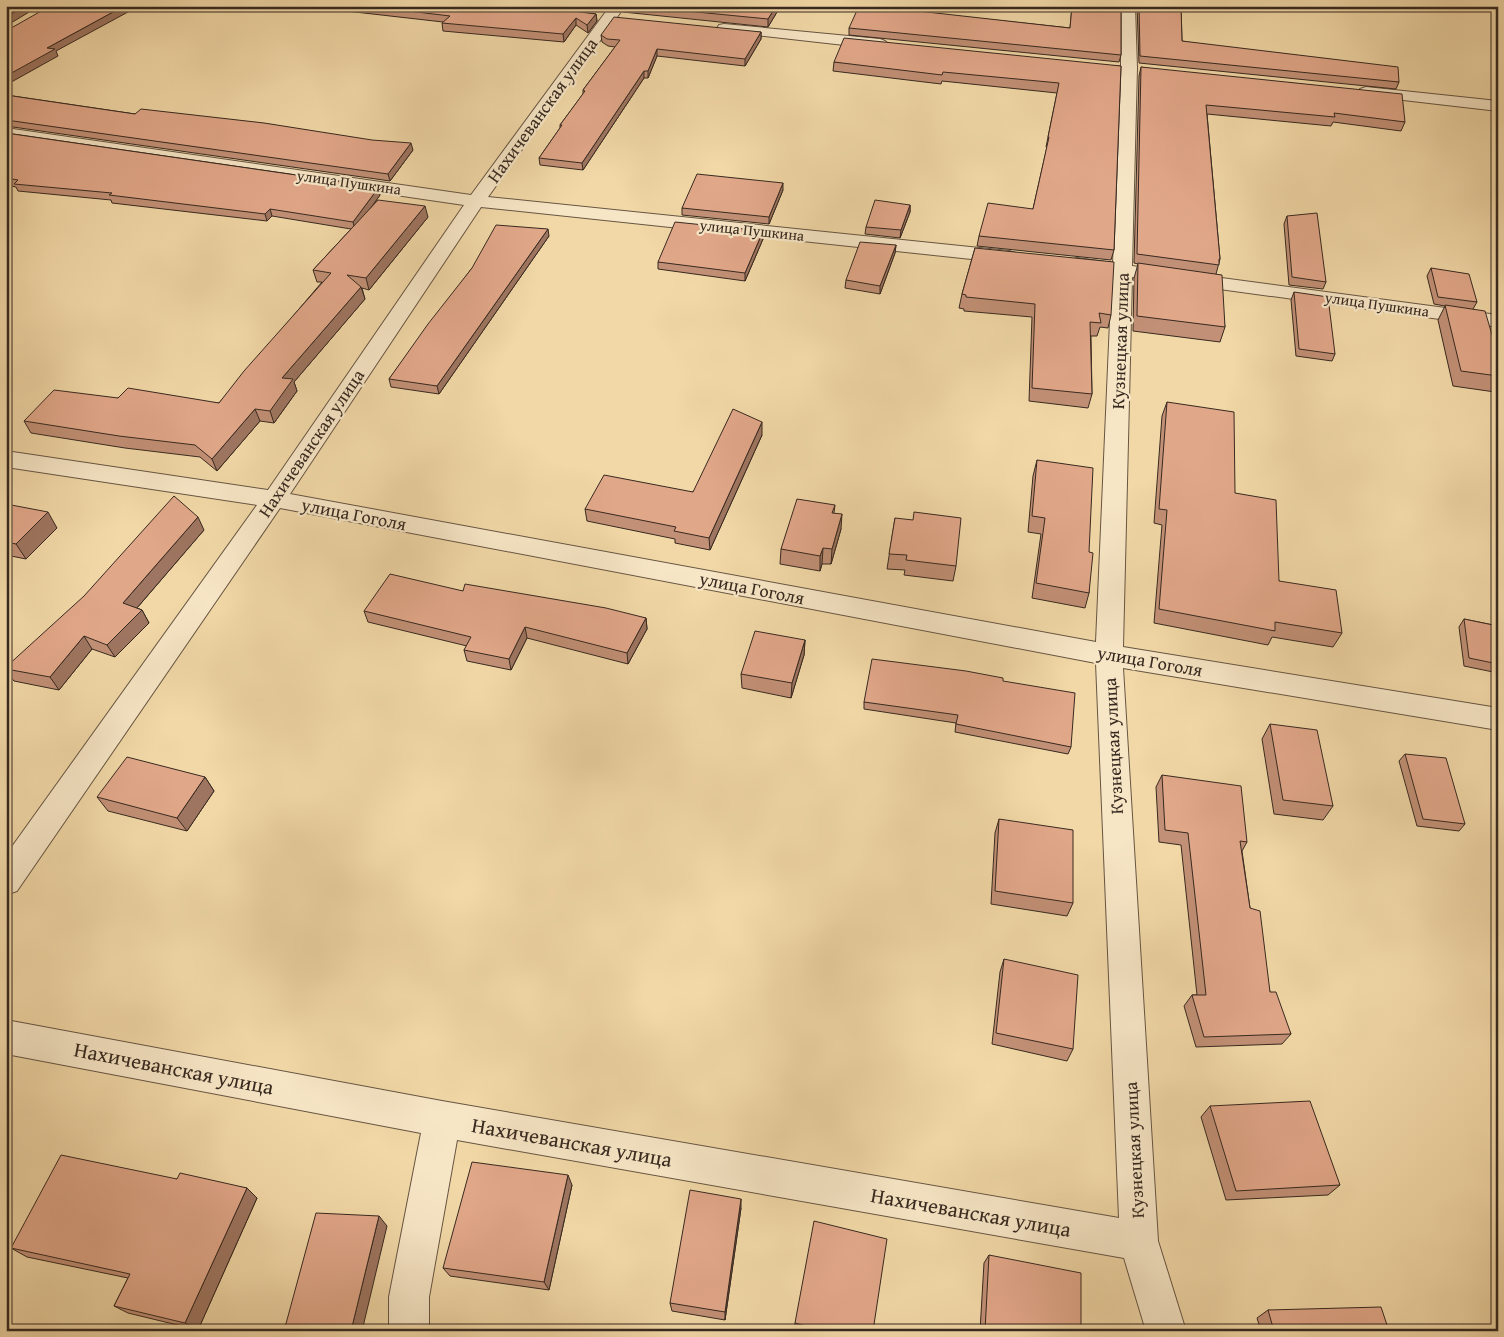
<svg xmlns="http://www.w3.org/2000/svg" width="1504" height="1337" font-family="'Gentium Book Plus',serif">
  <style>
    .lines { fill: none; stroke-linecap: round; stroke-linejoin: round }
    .minor-casing { stroke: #665542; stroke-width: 2 }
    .minor { fill: #f7e6c6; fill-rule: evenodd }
    .wall { fill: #c29076; stroke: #372920 }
    .shaded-wall { fill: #9e7560; stroke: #372920 }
    .building { fill: #e1a789; stroke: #372920 }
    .labels { text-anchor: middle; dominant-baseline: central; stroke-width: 4.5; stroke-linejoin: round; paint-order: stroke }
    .far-street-label { font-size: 15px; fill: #372920; stroke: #f7e6c6 }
    .street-label { font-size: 18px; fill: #372920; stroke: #f7e6c6 }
    .near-street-label { font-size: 21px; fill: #372920; stroke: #f7e6c6 }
  </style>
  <rect width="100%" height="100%" fill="#f2d8a7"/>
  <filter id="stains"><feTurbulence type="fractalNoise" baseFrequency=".004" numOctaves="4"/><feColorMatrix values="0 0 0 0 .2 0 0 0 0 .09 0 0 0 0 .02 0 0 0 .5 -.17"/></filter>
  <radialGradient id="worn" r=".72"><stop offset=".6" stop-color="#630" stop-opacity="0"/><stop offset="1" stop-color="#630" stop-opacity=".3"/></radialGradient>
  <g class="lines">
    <!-- minor casing -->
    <g class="minor-casing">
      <path id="minor" d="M610,6H625L488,197L1009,251L1016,253L1019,257L1016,261L1009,263L481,207L290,494L1096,642L1112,275L1070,268L1067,264L1070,260L1077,258L1113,263L1121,68V6H1135L1137,68L1132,266L1498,315V327L1132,277L1123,647L1498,708V730L1123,668L1158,1241L1186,1331H1146L1124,1258L457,1140L429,1297V1331H389V1297L421,1133L6,1054V1020L442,1101L1119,1218L1096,663L280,508L17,891L6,895V855L257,505L6,467V451L268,490L464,205L6,138V128L471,195Z
        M724,24L880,39L885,41L888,44L885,47L880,49L719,31L717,28L719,25Z
        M1366,87L1498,101V111L1360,95L1358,92L1360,89Z"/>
    </g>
    <!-- minor -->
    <use href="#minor" class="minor"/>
  </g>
  <!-- wall -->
  <path class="wall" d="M302,6H533L596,14L597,21L588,33L576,25L564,42L443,31L442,23L443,22Z
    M574,6H608L605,10Z
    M623,6H777V12L768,27L623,12Z
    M1072,6H1121V55L1119,62L849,35V28L900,10L1070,28Z
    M1137,6H1181L1182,41L1399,82L1396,89L1139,63Z
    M761,32V39L745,66L657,56L648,78H644L583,170L540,165L539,158L560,128V125L583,94V90L615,47L608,46L602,42L601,35Z
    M834,62L1121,66L1114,250L1111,260L977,246L979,236L1033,209L1047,147H1046L1057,93L942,81L941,84L833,71Z
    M1141,67L1405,122L1401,131L1333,122L1331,126L1207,114L1220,259L1216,274L1225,327L1220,342L1133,331L1134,278L1138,264L1134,263L1139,76Z
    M6,95L135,114L413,150L390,181L6,126Z
    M6,133L379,187L380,195L371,208L428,217L369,290L362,288L365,299L294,382L297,391L274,423L260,421L217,471L200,457L125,448L31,433L24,421L118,398L219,403L322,282H317L313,270L351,229L272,216L267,221L112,203L111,200L18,191L16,187L6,185Z
    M783,190L769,224L682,215V208Z
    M910,205V212L900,238L865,234L866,227Z
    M1287,216L1326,282L1323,289L1289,285L1284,224Z
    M549,236L439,394L391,387L389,379L472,268Z
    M763,239L745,281L658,269V262Z
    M896,245L895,253L880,294L845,288L846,280Z
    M975,248L1111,315L1108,328L1100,327L1097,336H1091L1092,394L1088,408L1029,401L1032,317L964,311V309L959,308L962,294Z
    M1431,268L1477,302L1473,309L1498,355V387L1495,392L1453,386L1438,320L1445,306L1434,304L1427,276Z
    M1294,292L1335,354L1332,361L1296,356L1291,300Z
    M1167,402L1235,493L1279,581L1342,633L1333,647L1272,637L1268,645L1154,623L1162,525L1154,523L1162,416Z
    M762,435L710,550L675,543V539L587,521L585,509L693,492Z
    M1037,460L1089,552V593L1085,608L1032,598L1041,534L1028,532L1033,476Z
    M6,504L57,528L26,559L6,555Z
    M835,505L834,513L841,529L831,564H822L820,571L780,564L781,549Z
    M895,518L956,566L953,581L904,575L905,570L887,569Z
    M204,530L137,608L142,610L149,623L115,657L92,649L59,690L14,681L6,671V667Z
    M463,591L646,618L647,629L628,664L527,638L511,670L467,661L464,650L467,646L368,622L364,611Z
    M1464,619L1498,626V673L1464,666L1459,627Z
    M805,640L804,655L791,698L742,688L741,674Z
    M1003,681L1071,747L1068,754L955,732L956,723L864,709V702Z
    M1270,724L1333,806L1323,820L1274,814L1262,739Z
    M1405,754L1465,824L1459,831L1417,826L1399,761Z
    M1162,775L1247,842L1242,851L1250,908L1270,992L1291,1034L1282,1044L1196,1047L1184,1006L1192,995H1197L1181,845L1159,842L1156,787Z
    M205,777L214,791L187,831L108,811L97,797Z
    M999,819L1073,903L1067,916L991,904L995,833Z
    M1004,959L1073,1049L1067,1061L992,1044L1000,972Z
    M1210,1106L1340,1185L1328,1195L1226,1200L1201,1117Z
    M177,1179L247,1188L257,1198L198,1330L128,1313L114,1306L128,1278L27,1257L11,1248Z
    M572,1185L549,1290L450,1276L443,1268Z
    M741,1208L725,1320L672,1311L670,1303Z
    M989,1255L1081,1331H980L984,1263Z
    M1268,1310L1389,1331H1261L1257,1318Z
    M795,1323L873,1331H796L794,1330Z"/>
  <!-- shaded-wall -->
  <path class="shaded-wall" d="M25,6H39L6,26V17Z
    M124,6H139L56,51L58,56L6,85V76L47,48Z
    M776,6H777V12L768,27V19Z
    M596,14L597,21L588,33L587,25Z
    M576,18V25L564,42L563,34Z
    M761,32V39L745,66V59Z
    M657,49V56L648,78V71Z
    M644,71V78L583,170L582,163Z
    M411,143L413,150L390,181L388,174Z
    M783,183V190L769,224V217Z
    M379,187L380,195L355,230L353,222Z
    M910,205V212L900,238L901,230Z
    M425,206L428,217L369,290L366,278Z
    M270,209L272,216L267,221L265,214Z
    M548,229L549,236L439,394L437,386Z
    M763,231V239L745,281V273Z
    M896,245L895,253L880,294V286Z
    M361,287L365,299L294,382L297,391L274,423L270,411L282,378Z
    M255,409L260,421L217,471L212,459Z
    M762,422V435L710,550L709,538Z
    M48,512L57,528L26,559L16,544Z
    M842,514L841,529L831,564L832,549Z
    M198,517L204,530L130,616L123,603Z
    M823,548L822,564L820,571V556Z
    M142,610L149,623L115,657L107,645Z
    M646,618L647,629L628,664L627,653Z
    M525,627L527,638L511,670L509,659Z
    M84,636L92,649L59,690L50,677Z
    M805,640L804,655L791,698L792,683Z
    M205,777L214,791L187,831L177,818Z
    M568,1175L572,1185L549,1290L544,1282Z
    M247,1188L257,1198L198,1330L185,1323Z
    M741,1199V1208L725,1320V1312Z
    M379,1216L387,1226L362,1331H351Z"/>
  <!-- building -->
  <path class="building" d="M6,6H25L6,17Z
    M50,6H124L47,48L55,49L6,76V31Z
    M367,6H533L596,14L587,25L576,18L563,34L442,23L450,16Z
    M635,6H776L768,19Z
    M859,6H887L900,8V9L1070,28L1072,6H1121V55L849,28Z
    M1139,6H1181L1182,41L1398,67L1399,82L1140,56Z
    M614,17L761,32L745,59L657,49L648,71H644L582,163L539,158L562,125H560L585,91L583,90L620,40L607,39L601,35Z
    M844,38L1121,66L1114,250L979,236L988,203L1033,209L1049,137H1048L1059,83L943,72L942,75L834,62Z
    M1141,67L1402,94L1405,122L1334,113L1335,117L1206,105L1220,259H1219V265L1137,254Z
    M6,95L135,114L141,109L264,123L372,140L411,143L388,174L6,120Z
    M6,133L379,187L353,222L270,209L265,214L109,195L112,193L14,184L18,180L6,178Z
    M697,174L783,183L769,217L682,208Z
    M378,200L425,206L366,278L347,275L361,287L282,378L293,379L270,411L255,409L212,459L195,445L119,436L24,421L54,390L118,398L128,388L219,403L244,371L331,273L313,270Z
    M875,200L910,205L901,230L866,227Z
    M1317,213L1326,282L1292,277L1287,216Z
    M675,222L763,231L745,273L658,262Z
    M496,225L548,229L437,386L389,379L428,324L472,268Z
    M860,242L896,245L880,286L846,280Z
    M975,248L1114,262L1111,315L1099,313L1101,323L1090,322L1092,394L1032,388L1035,304L966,297V295L962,294Z
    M1138,263L1222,275L1225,327L1137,316Z
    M1431,268L1469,274L1477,302L1438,297Z
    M1294,292L1328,297L1335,354L1299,349Z
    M1445,305L1485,311L1498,355V376L1461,371Z
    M1167,402L1234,412L1235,493L1276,500L1279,581L1336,590L1342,633L1275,622V631L1159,609L1167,510L1159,509Z
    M733,409L762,422L709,538L674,531L676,527L585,509L604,475L693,492Z
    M1037,460L1093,468L1089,552L1093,553L1089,593L1036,583L1045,518L1032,516Z
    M174,496L198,517L123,603L142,610L107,645L84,636L50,677L6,669V667L84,596Z
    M797,499L835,505L832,513L842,514L832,549L823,548L820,556L781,549Z
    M6,504L48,512L16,544L6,542Z
    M914,512L961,518L956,566L906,560L907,555L889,554L895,518L913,520Z
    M390,574L463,591L465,584L606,608L646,618L627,653L525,627L509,659L464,650L471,637L364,611Z
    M1464,619L1498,626V664L1469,658Z
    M755,631L805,640L792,683L741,674Z
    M872,659L966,671L1003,678V681L1075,693L1071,747L956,724L958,715L864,702Z
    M1270,724L1317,730L1333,806L1283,800Z
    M1405,754L1446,758L1465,824L1423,819Z
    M127,757L205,777L177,818L97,797Z
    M1162,775L1241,786L1247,842L1240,841L1250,908L1260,911L1270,992H1276L1291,1034L1204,1037L1192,995H1206L1188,833L1165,830Z
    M999,819L1073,830V903L995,891Z
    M1004,959L1078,975L1073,1049L996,1033Z
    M1310,1101L1340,1185L1236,1191L1210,1106Z
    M61,1155L177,1179L180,1173L247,1188L185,1323L114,1306L130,1274L11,1248Z
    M472,1162L568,1175L544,1282L443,1268Z
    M690,1190L741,1199L725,1312L670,1303Z
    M316,1213L379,1216L351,1331H284Z
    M814,1221L887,1239L873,1331H823L795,1323Z
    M989,1255L1081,1273V1331H985Z
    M1381,1307L1389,1331H1274L1268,1310Z"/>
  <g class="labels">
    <!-- far-street labels -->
    <g class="far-street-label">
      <text transform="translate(349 182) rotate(8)">улица Пушкина</text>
      <text transform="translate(752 230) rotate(6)">улица Пушкина</text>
      <text transform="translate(1377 304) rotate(8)">улица Пушкина</text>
    </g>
    <!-- street labels -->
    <g class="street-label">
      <text transform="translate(542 110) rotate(-54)">Нахичеванская улица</text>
      <text transform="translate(1120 341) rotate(-88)">Кузнецкая улица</text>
      <text transform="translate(311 443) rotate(-56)">Нахичеванская улица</text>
      <text transform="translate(354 514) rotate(11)">улица Гоголя</text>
      <text transform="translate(752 588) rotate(11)">улица Гоголя</text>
      <text transform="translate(1150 661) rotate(10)">улица Гоголя</text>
      <text transform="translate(1113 746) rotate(-93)">Кузнецкая улица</text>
      <text transform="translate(1134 1150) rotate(-93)">Кузнецкая улица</text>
    </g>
    <!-- near-street labels -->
    <g class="near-street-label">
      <text transform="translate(174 1068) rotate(11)">Нахичеванская улица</text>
      <text transform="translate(572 1142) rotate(10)">Нахичеванская улица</text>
      <text transform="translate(971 1212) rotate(10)">Нахичеванская улица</text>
    </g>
  </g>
  <!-- margin -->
  <rect width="1504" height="1337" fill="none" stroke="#f2d8a7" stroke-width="25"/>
  <rect x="8" y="8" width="1489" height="1322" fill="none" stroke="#372920" stroke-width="2.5"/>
  <rect x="12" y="12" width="1479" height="1312" fill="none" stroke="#372920"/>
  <rect width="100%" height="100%" filter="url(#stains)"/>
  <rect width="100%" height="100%" fill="url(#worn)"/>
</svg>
